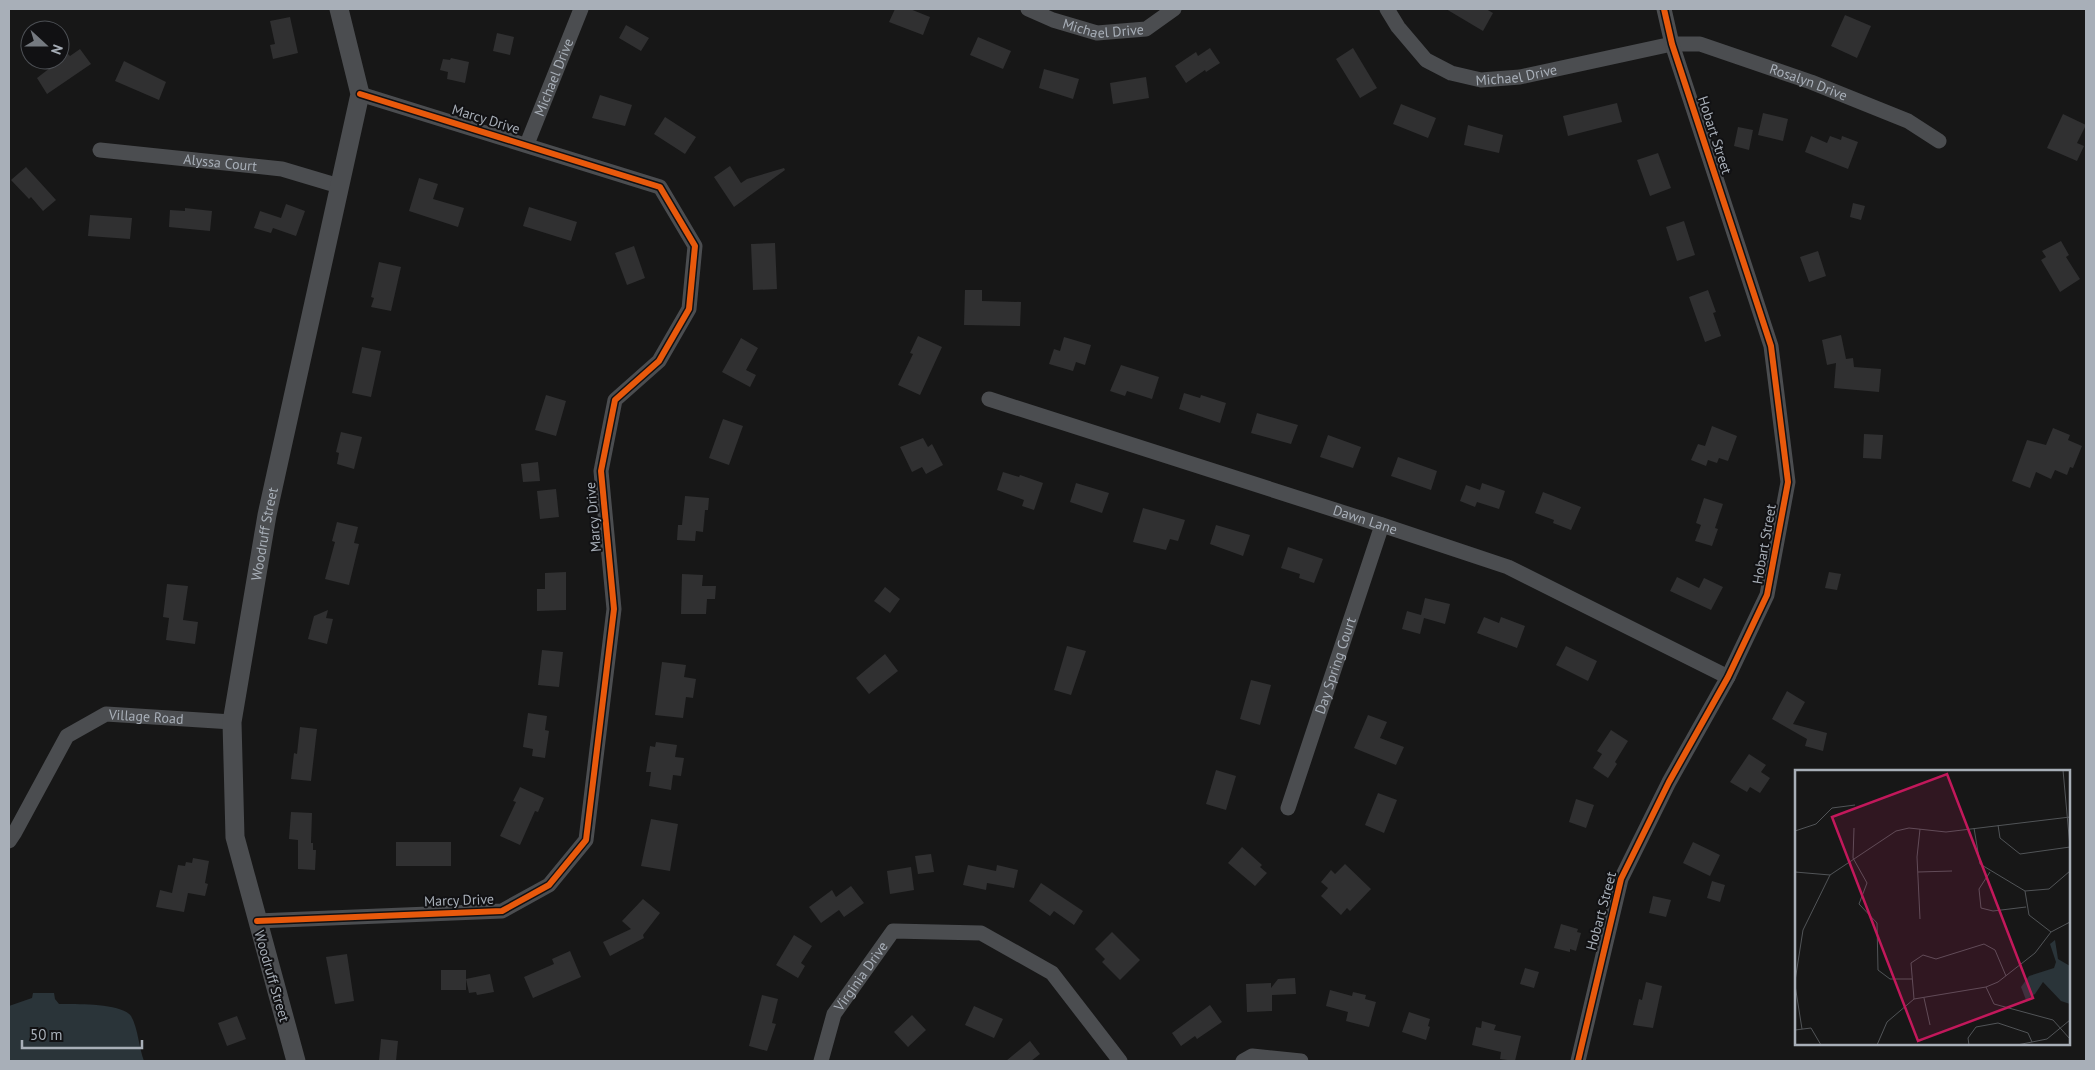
<svg xmlns="http://www.w3.org/2000/svg" width="2095" height="1070" font-family="'PT Sans',sans-serif">
  <style>
    .water { fill: #2a3439 }
    .building { fill: #303031 }
    .lines { fill: none; stroke-linecap: round; stroke-linejoin: round }
    .minor { stroke: #4b4d50; stroke-width: 15 }
    .tertiary { stroke: #4b4d50; stroke-width: 19 }
    .cycleway-casing { stroke: #111113; stroke-width: 9 }
    .cycleway { stroke: #e8590c; stroke-width: 6 }
    .labels { text-anchor: middle; dominant-baseline: central; stroke-width: 4; stroke-linejoin: round; paint-order: stroke }
    .street-label { font-size: 14px; fill: #a8afb8; stroke: #111113 }
    .inset-road { fill: none; stroke: #515457; stroke-width: 1 }
    .view { fill: #c2185b; fill-opacity: 0.15; stroke: #c2185b; stroke-width: 2.5 }
    .inset-edge { fill: none; stroke: #a8afb8; stroke-width: 2.5 }
  </style>
  <rect width="100%" height="100%" fill="#171717"/>
  <!-- water -->
  <path class="water" d="M33,993H54L55,999L59,1004C75,1004 122,1003 131,1016C138,1028 139,1048 144,1061H9V1006L32,998Z"/>
  <!-- building -->
  <path class="building" d="M895,9H910L930,17L923,35L889,22Z
    M1446,9H1486L1493,13L1483,31Z
    M1845,15L1871,26L1857,58L1831,46Z
    M290,17L298,53L273,59L270,45L275,44L270,21Z
    M626,25L649,38L641,51L619,38Z
    M497,33L514,37L510,55L493,51Z
    M978,37L1011,51L1003,69L970,55Z
    M1210,48L1220,63L1206,72L1205,70L1186,83L1175,66L1196,52L1198,56Z
    M1353,48L1377,88L1360,98L1336,59Z
    M80,49L91,64L47,94L37,78L68,54L70,56Z
    M451,58L469,62L465,83L447,79L448,72L440,70L443,59L450,60Z
    M124,61L166,82L159,100L115,81Z
    M1044,69L1079,79L1073,99L1039,88Z
    M1146,77L1149,98L1113,104L1110,83Z
    M600,95L632,105L625,126L592,118Z
    M1617,103L1622,122L1568,136L1563,116Z
    M1401,104L1436,118L1428,138L1393,124Z
    M1763,113L1788,119L1783,141L1758,135Z
    M2063,114L2086,125L2077,143L2084,146L2077,161L2047,148Z
    M665,117L696,137L685,154L654,134Z
    M1468,125L1503,135L1499,153L1464,145Z
    M1738,127L1753,130L1749,150L1734,146Z
    M1811,136L1827,143L1830,136L1841,140L1842,136L1858,142L1848,169L1805,152Z
    M1658,153L1671,188L1650,196L1637,160Z
    M730,166L741,183L747,179L784,168L785,170L734,207L714,177Z
    M26,167L56,200L43,211L31,197L29,199L11,180Z
    M419,178L438,184L433,199L464,208L458,227L409,211Z
    M1853,203L1865,206L1861,220L1850,217Z
    M286,204L305,211L296,236L273,228L271,233L254,228L260,211L281,218Z
    M529,207L577,222L571,241L523,226Z
    M185,208L212,211L210,231L169,227L170,210L185,211Z
    M90,215L132,218L130,239L88,236Z
    M1684,221L1695,255L1677,261L1666,227Z
    M2061,241L2069,255L2066,257L2080,279L2060,292L2041,260L2046,257L2042,251Z
    M775,243L777,289L753,290L751,244Z
    M634,246L645,278L627,285L615,253Z
    M1818,251L1826,276L1809,282L1800,257Z
    M379,262L401,267L391,311L371,307L374,298L371,297Z
    M965,290H982V301L1021,302L1020,326L964,325Z
    M1708,290L1716,312L1713,313L1721,336L1705,342L1689,297Z
    M1841,335L1846,359L1853,358L1854,367L1881,369L1879,392L1834,388L1836,363L1827,365L1822,340Z
    M918,336L942,347L920,395L898,385L913,354L910,353Z
    M1064,337L1091,345L1085,365L1076,362L1073,371L1049,364L1054,349L1060,351Z
    M741,338L758,348L746,370L756,375L750,387L722,372Z
    M362,347L381,351L371,397L352,393Z
    M1121,365L1159,377L1152,399L1127,391L1125,396L1110,391Z
    M1184,393L1200,398L1201,395L1226,403L1220,423L1179,409Z
    M546,395L566,401L556,436L535,430Z
    M1257,413L1298,425L1291,444L1251,433Z
    M723,419L743,426L729,465L709,458Z
    M1712,426L1737,436L1728,461L1719,458L1717,463L1708,460L1706,466L1691,460L1698,444L1705,446Z
    M2053,428L2070,435L2068,440L2082,446L2073,468L2070,467L2067,475L2055,470L2051,479L2036,472L2030,488L2012,481L2027,440L2046,445Z
    M341,432L362,437L354,469L337,464L339,453L336,452Z
    M1864,434L1883,435L1881,459L1863,458Z
    M1328,435L1361,447L1353,468L1320,457Z
    M923,438L928,447L932,444L943,465L926,474L922,467L912,472L900,447Z
    M1398,457L1437,471L1431,490L1391,476Z
    M538,462L540,481L523,482L521,464Z
    M1003,472L1019,477L1020,475L1043,483L1034,510L1022,506L1024,500L997,490Z
    M1076,483L1109,493L1102,513L1070,502Z
    M1482,483L1505,491L1499,509L1477,502L1475,507L1460,501L1466,485L1480,490Z
    M556,489L559,517L540,519L537,491Z
    M1543,492L1581,507L1571,530L1553,523L1554,520L1535,513Z
    M685,496L709,498L708,510H705L703,532L696,531L695,541L677,540L678,525H682Z
    M1704,498L1723,504L1715,528L1718,529L1712,546L1695,541L1701,525L1696,523Z
    M1143,508L1185,520L1178,541L1170,539L1166,550L1133,542Z
    M337,522L358,527L354,543L359,544L349,585L325,579L335,542L332,541Z
    M1216,525L1250,535L1243,556L1210,544Z
    M1288,547L1323,559L1314,583L1299,578L1300,574L1281,568Z
    M566,572V610L537,611V589H545V573Z
    M1829,572L1841,574L1837,590L1825,588Z
    M682,574L703,575L702,586H716L715,599H707L706,614H681Z
    M1677,577L1699,588L1704,578L1723,587L1711,610L1670,591Z
    M167,584L188,586L183,620L198,622L195,644L166,640L169,618L163,617Z
    M885,587L900,599L890,613L874,601Z
    M1425,598L1450,604L1445,624L1424,618L1420,634L1402,629L1407,611L1421,615Z
    M328,610L326,618L333,619L327,644L308,639L314,616Z
    M1484,617L1499,623L1501,617L1525,626L1517,648L1477,633Z
    M1067,646L1086,651L1071,695L1054,690Z
    M1566,646L1597,661L1588,681L1556,665Z
    M542,650L563,652L559,687L538,685Z
    M885,654L898,671L869,694L856,678Z
    M662,662L686,665L684,677L696,679L693,698L686,697L683,718L655,715Z
    M1251,680L1271,685L1260,725L1240,719Z
    M1787,691L1805,702L1793,724L1827,733L1823,751L1805,746L1807,739L1772,719Z
    M528,713L547,716L545,730L549,731L545,758L532,756L533,749L523,747Z
    M1368,715L1387,722L1380,738L1404,747L1396,765L1354,748Z
    M300,727L317,729L311,781L291,779L294,753L297,754Z
    M1611,730L1628,741L1615,762L1617,764L1608,778L1593,768L1602,754L1597,751Z
    M656,742L677,745L675,757L684,758L681,776L673,775L671,790L649,786L651,772H646L650,746L655,747Z
    M1749,754L1766,765L1761,772L1770,778L1760,793L1750,787L1747,792L1730,782Z
    M1216,770L1236,776L1226,810L1206,804Z
    M520,787L544,798L538,812L535,811L520,845L500,836L516,802L513,801Z
    M1378,793L1397,800L1384,833L1365,825Z
    M1576,799L1594,805L1586,828L1569,822Z
    M291,812L312,813L311,843H313V850H316L315,870L298,869V840L289,839Z
    M651,819L678,824L670,871L641,866Z
    M396,842H451V866H396Z
    M1693,842L1720,855L1710,876L1683,863Z
    M1242,847L1262,865L1260,867L1267,873L1255,886L1228,863Z
    M931,854L934,872L918,874L915,856Z
    M193,858L209,861L205,883L208,884L205,896L188,893L184,912L156,907L160,890L172,893L178,865L185,866L186,862L192,863Z
    M1345,864L1371,889L1350,911L1347,908L1341,915L1321,896L1328,888L1321,882L1331,870L1335,874Z
    M968,865L996,871L997,865L1018,870L1014,888L987,883L986,890L963,885Z
    M911,867L914,890L890,894L887,871Z
    M1712,881L1725,885L1720,902L1707,898Z
    M1041,883L1083,911L1074,925L1054,911L1050,916L1029,901Z
    M851,886L864,903L844,917L839,910L821,923L809,907L832,890L836,897Z
    M1653,896L1671,900L1666,917L1649,913Z
    M643,899L660,913L643,935L644,938L610,956L603,942L631,929L622,921Z
    M1561,924L1578,929L1577,932L1581,933L1576,951L1570,949V952L1554,948Z
    M1112,932L1140,960L1120,980L1102,962L1105,959L1095,949Z
    M794,935L812,946L801,963L805,966L798,978L776,965Z
    M570,951L581,977L533,998L524,977L554,964L552,959Z
    M347,954L354,1001L335,1004L326,957Z
    M1525,968L1539,972L1534,988L1520,984Z
    M441,970H466V990H441Z
    M490,974L494,992L477,995L476,992L469,993L466,979Z
    M1295,978L1296,994L1272,995V1011L1247,1012L1246,984L1271,983V988L1278,979Z
    M1646,982L1662,986L1653,1028L1633,1025L1639,999L1642,1000Z
    M1330,990L1352,996L1353,992L1366,995L1365,999L1376,1002L1369,1027L1346,1021L1348,1012L1326,1006Z
    M762,995L778,999L772,1023L776,1024L767,1051L749,1046Z
    M1210,1005L1222,1022L1197,1039L1195,1036L1181,1046L1172,1033Z
    M974,1006L1003,1019L994,1038L965,1025Z
    M1409,1012L1430,1019L1428,1026L1430,1027L1426,1040L1402,1032Z
    M912,1015L926,1030L908,1047L894,1032Z
    M237,1016L246,1039L227,1046L218,1023Z
    M1482,1021L1496,1025L1494,1030L1521,1036L1515,1061L1500,1059L1501,1052L1472,1045L1476,1027L1481,1028Z
    M381,1039L398,1041L396,1061H379Z
    M1030,1041L1040,1054L1031,1061H1006Z"/>
  <g class="lines">
    <!-- minor -->
    <g class="minor">
      <path id="s1" d="M1028,9L1053,20L1097,33L1146,29L1174,9"/>
      <path id="s2" d="M1387,9L1398,27L1426,60L1451,73L1481,80L1520,77L1672,44H1700L1811,82L1908,121L1939,141"/>
      <path id="s3" d="M527,144L581,9"/>
      <path id="s4" d="M100,150L282,169L339,186"/>
      <path id="s5" d="M989,399L1382,525L1508,567L1728,677"/>
      <path id="s6" d="M1288,808L1382,525"/>
      <path id="s7" d="M9,841L15,832L67,736L106,714L232,722"/>
      <path d="M257,921L502,911L549,885L586,840L614,609L601,471L615,400L659,361L689,309L695,246L660,187L360,94"/>
      <path id="s8" d="M821,1061L834,1014L893,931L981,933L1052,973L1120,1061"/>
      <path d="M1243,1061L1252,1056L1301,1061"/>
      <path d="M1578,1061L1621,879L1669,782L1728,677L1767,595L1788,482L1771,346L1672,44L1664,9"/>
    </g>
    <!-- tertiary -->
    <path class="tertiary" id="s9" d="M296,1061L235,837L232,722L267,515L360,94L339,9"/>
    <!-- cycleway casing -->
    <g class="cycleway-casing">
      <path id="cycleway" d="M257,921L502,911L549,885L586,840L614,609L601,471L615,400L659,361L689,309L695,246L660,187L360,94
        M1578,1061L1621,879L1669,782L1728,677L1767,595L1788,482L1771,346L1672,44L1664,9"/>
    </g>
    <!-- cycleway -->
    <use href="#cycleway" class="cycleway"/>
  </g>
  <g class="labels">
    <!-- street labels -->
    <g class="street-label">
      <text stroke="none"><textPath href="#s1" startOffset="79">Michael Drive</textPath></text>
      <text stroke="none"><textPath href="#s2" startOffset="159">Michael Drive</textPath></text>
      <text stroke="none"><textPath href="#s3" startOffset="72">Michael Drive</textPath></text>
      <text stroke="none"><textPath href="#s2" startOffset="461">Rosalyn Drive</textPath></text>
      <text transform="translate(486 119) rotate(17)">Marcy Drive</text>
      <text transform="translate(1715 135) rotate(72)">Hobart Street</text>
      <text stroke="none"><textPath href="#s4" startOffset="121">Alyssa Court</textPath></text>
      <text transform="translate(593 517) rotate(-95)">Marcy Drive</text>
      <text stroke="none"><textPath href="#s5" startOffset="395">Dawn Lane</textPath></text>
      <text stroke="none"><textPath href="#s9" startOffset="538">Woodruff Street</textPath></text>
      <text transform="translate(1764 544) rotate(-80)">Hobart Street</text>
      <text stroke="none"><textPath href="#s6" startOffset="150">Day Spring Court</textPath></text>
      <text stroke="none"><textPath href="#s7" startOffset="205">Village Road</textPath></text>
      <text transform="translate(459 900) rotate(-2)">Marcy Drive</text>
      <text transform="translate(1601 911) rotate(-75)">Hobart Street</text>
      <text transform="translate(272 976) rotate(74)">Woodruff Street</text>
      <text stroke="none"><textPath href="#s8" startOffset="95">Virginia Drive</textPath></text>
    </g>
  </g>
  <!-- overview -->
  <g transform="translate(1795 770)">
    <rect width="275" height="275" fill="#171717"/>
    <path d="M260,170L263,189L275,196V234L266,231L248,212L240,224L231,230L226,217L234,206L259,198L261,192L255,174Z" fill="#2a3439"/>
    <path class="inset-road" d="M268,0L275,77M203,55L205,68L225,84L275,77M59,58L58,88L72,113L64,134L82,153L83,200L95,209H117M179,58L185,94L230,121M125,59L122,87L125,149M0,61L21,54L37,38L60,35M0,102L35,105L101,61L114,58L151,62L275,47M123,102L157,101M195,102L184,119L186,138L198,141L231,137M230,121L234,145L256,162M230,121L254,119L275,101M0,211L8,160L35,105M0,215L7,259M191,217L199,234L258,250L275,269M129,228L135,255M119,229L116,193L128,185L141,189L189,174L200,180L211,206M0,260L16,258L26,275M82,275L92,252L119,229L191,217L203,212L240,183L256,162L275,152M174,275L173,268L181,257L203,253L233,263L237,272M222,275L252,269L275,250"/>
    <path class="view" d="M152,4L238,228L123,271L37,47Z"/>
    <rect width="275" height="275" class="inset-edge"/>
  </g>
  <!-- border -->
  <rect width="2095" height="1070" fill="none" stroke="#a8afb8" stroke-width="20"/>
  <!-- north arrow -->
  <g transform="translate(45 45) rotate(111)"><circle r="24" fill="#111113" stroke="#4d5055"/>
  <path d="M0-4L9 19L0 12L-9 19Z" fill="#757a80"/>
  <text y="-8" font-size="14" font-weight="bold" text-anchor="middle" fill="#a8afb8">N</text>
  </g>
  <!-- scale -->
  <path d="M22 1040v8h120v-8" fill="none" stroke="#a8afb8" stroke-width="2.5"/>
  <text x="30" y="1040" font-size="15" fill="#a8afb8" stroke="#111113" stroke-width="4" paint-order="stroke">50 m</text>
</svg>
